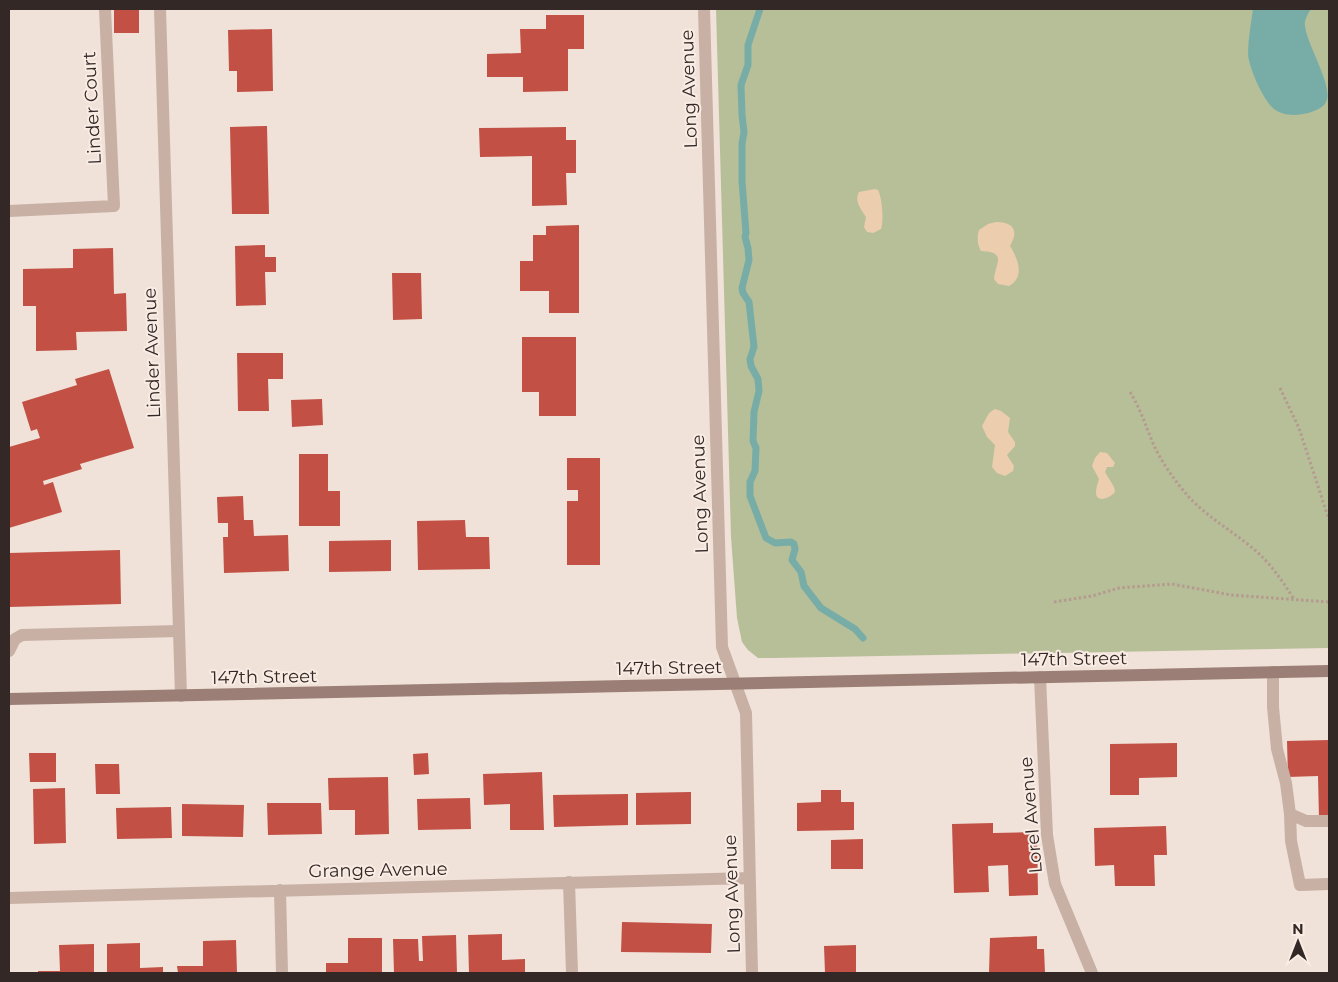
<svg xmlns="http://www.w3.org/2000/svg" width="1338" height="982" font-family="Montserrat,sans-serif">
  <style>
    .green { fill: #b7bf99 }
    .sand { fill: #ecceaf }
    .water { fill: #78ada7 }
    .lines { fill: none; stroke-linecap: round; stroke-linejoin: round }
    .stream { stroke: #78ada7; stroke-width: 7 }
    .building { fill: #c35044 }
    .path { stroke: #b49a8f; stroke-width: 3; stroke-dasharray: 2.5 2.5; stroke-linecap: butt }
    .lane { stroke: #c8b0a5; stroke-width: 12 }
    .street { stroke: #c8b0a5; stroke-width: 12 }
    .secondary { stroke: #9b7f76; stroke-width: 12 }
    .labels { text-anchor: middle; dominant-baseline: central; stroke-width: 4; stroke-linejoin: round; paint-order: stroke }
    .street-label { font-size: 18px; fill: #342826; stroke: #f8ece4 }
  </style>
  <rect width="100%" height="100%" fill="#f0e2d8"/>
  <!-- green -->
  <path class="green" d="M716,9H1329V648L773,658H758L748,650L742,642L737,618L731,537Z"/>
  <!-- sand -->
  <path class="sand" d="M875,189L878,190C882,197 884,221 881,229L873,233L867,232L864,227L866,217C861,209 854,202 859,192Z
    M996,222C1014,222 1019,231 1010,246C1017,257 1026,277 1009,286L998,284L994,279C995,264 1008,252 981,251C977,245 977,236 979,230L988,224Z
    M995,409L1001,411L1010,418L1008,432L1015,442V446L1007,455L1014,466L1013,471L1005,476L997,473L992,467L995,445L987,437L982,426L989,413Z
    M1100,452L1107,453L1115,463L1113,467H1107L1105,472L1114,487L1115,492C1110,498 1096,504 1096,492C1096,487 1098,483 1099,479L1092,466L1095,458Z"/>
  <!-- water -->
  <path class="water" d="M1253,9H1311C1308,14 1304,20 1305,26C1307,45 1334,87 1326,102C1323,109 1310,113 1303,114C1293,116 1282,115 1274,109C1263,100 1249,68 1248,54C1248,39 1251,24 1253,9Z"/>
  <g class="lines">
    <!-- stream -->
    <path class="stream" d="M760,9L748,45V65L741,85L742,115L744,132L742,144V181L746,233L745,237L748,248L749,260L742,288L743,293L749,302L754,347L750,359L751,366L758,379L759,391L754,412L753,441L756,448L755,471L750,482V496L766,538L775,543L791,542L794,544L795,549L792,560L801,572L804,586L821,608L855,629L863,638"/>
  </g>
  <!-- building -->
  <path class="building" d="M114,9H139V33H114Z
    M546,15H584V49H568V91L523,92V77H487V54L521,53L520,29H546Z
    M272,29L273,91L237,92V71H229L228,30Z
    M267,126L269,214H232L230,127Z
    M566,127V140H576V173H566L567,205L532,206V156L480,157L479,128Z
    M579,225V313H549V291H520V261H533V235H546V226Z
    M265,245V257H276V272H265L266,305L236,306L235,246Z
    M113,248L114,294L126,293L127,331L76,332L77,350L36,351V306H23V269L73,268V249Z
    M392,273H421L422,319L393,320Z
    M522,337H576V416H539V392H522Z
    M237,353H283V379H268L269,411H238Z
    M109,369L134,448L80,464L82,469L43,481L44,485L53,482L62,512L9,528V447L40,438L37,429L31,431L22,402L77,385L75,379Z
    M322,399L323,425L292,427L291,400Z
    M299,454H328V491H340V526H299Z
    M567,458H600V565H567V501H578V490H567Z
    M243,496L244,520H253L254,536L288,535L289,571L224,573L223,537H228V523H218L217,497Z
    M465,520L466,537H489L490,569L418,570L417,521Z
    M391,540V571L329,572V541Z
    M120,550L121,604L9,607V553Z
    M1329,740V819H1319L1318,776L1288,777L1287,741Z
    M1177,743V777L1139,778V795H1110V744Z
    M29,753H56V782H30Z
    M428,753L429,774L414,775L413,754Z
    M95,764H119L120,794H96Z
    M542,772L544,830H510V804L484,805L483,774Z
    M388,777L389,834L355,835V810H329L328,778Z
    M65,788L66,843L34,844L33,789Z
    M821,790H841V802H854V830L797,831V803L821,802Z
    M691,792V824L636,825V793Z
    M628,794V825L554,827L553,795Z
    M470,798L471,829L418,830L417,799Z
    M267,803H321L322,834L268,835Z
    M182,804L244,805L243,837L182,836Z
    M171,807L172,838L117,839L116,808Z
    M993,823V833L1037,832L1038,895L1009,896L1008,865L988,866L989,892L954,893L952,824Z
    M1166,826L1167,855H1154L1155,886H1115L1114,865L1095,866L1094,828Z
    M863,839V869H831V840Z
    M622,922L712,924L711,953L621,952Z
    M502,934V960L525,959V973H469L468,935Z
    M456,935L457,973H394L393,939H418L419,961H423L422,936Z
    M1037,936V949H1044L1045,973H989L990,938Z
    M348,938H382V973H326V963H348Z
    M236,940L237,973H178L177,966H203V941Z
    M140,943V968L163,967V973H107V944Z
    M94,944V973H38V971H60L59,945Z
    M856,945V973H825L824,946Z"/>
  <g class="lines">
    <!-- path -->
    <path class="path" d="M1280,388L1299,428L1329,520
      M1130,392C1140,408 1145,424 1152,441C1160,460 1174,480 1188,496C1206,516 1229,529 1250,546C1269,561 1281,579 1294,599
      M1054,602L1092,596L1119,588L1172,584L1231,595L1329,602"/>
    <!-- lane -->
    <path class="lane" d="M9,651L15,639L22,635L179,631
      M1273,672V707L1277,749L1286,783L1290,814L1306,821H1329
      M1290,814L1291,841L1300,885L1329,884"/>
    <!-- street -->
    <path class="street" d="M160,9L181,696
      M704,9L722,647L746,713L752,973
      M9,211L114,206L105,9
      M1040,677L1047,835L1055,884L1092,973
      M569,882L572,973
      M280,890L282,973
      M9,898L749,878"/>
    <!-- secondary -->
    <path class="secondary" d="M9,699L1329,671"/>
  </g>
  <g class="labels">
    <!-- street labels -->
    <g class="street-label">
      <text transform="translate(689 89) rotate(-92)">Long Avenue</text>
      <text transform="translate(92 108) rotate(-93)">Linder Court</text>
      <text transform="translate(152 353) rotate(-92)">Linder Avenue</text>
      <text transform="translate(700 494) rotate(-92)">Long Avenue</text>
      <text transform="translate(1074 659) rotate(-1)">147th Street</text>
      <text transform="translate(669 668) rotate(-1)">147th Street</text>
      <text transform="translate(264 677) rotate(-1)">147th Street</text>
      <text transform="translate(1031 815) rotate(-95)">Lorel Avenue</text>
      <text transform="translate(378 870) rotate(-1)">Grange Avenue</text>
      <text transform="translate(732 894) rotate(-92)">Long Avenue</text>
    </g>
  </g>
  <!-- border -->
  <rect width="1338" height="982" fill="none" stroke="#342826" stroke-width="20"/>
  <!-- north arrow -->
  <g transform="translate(1298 942)" stroke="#f8ece4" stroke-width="4" paint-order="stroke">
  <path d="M0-4L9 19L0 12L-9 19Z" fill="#342826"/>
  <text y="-8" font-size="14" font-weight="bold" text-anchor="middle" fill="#342826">N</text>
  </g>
</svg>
